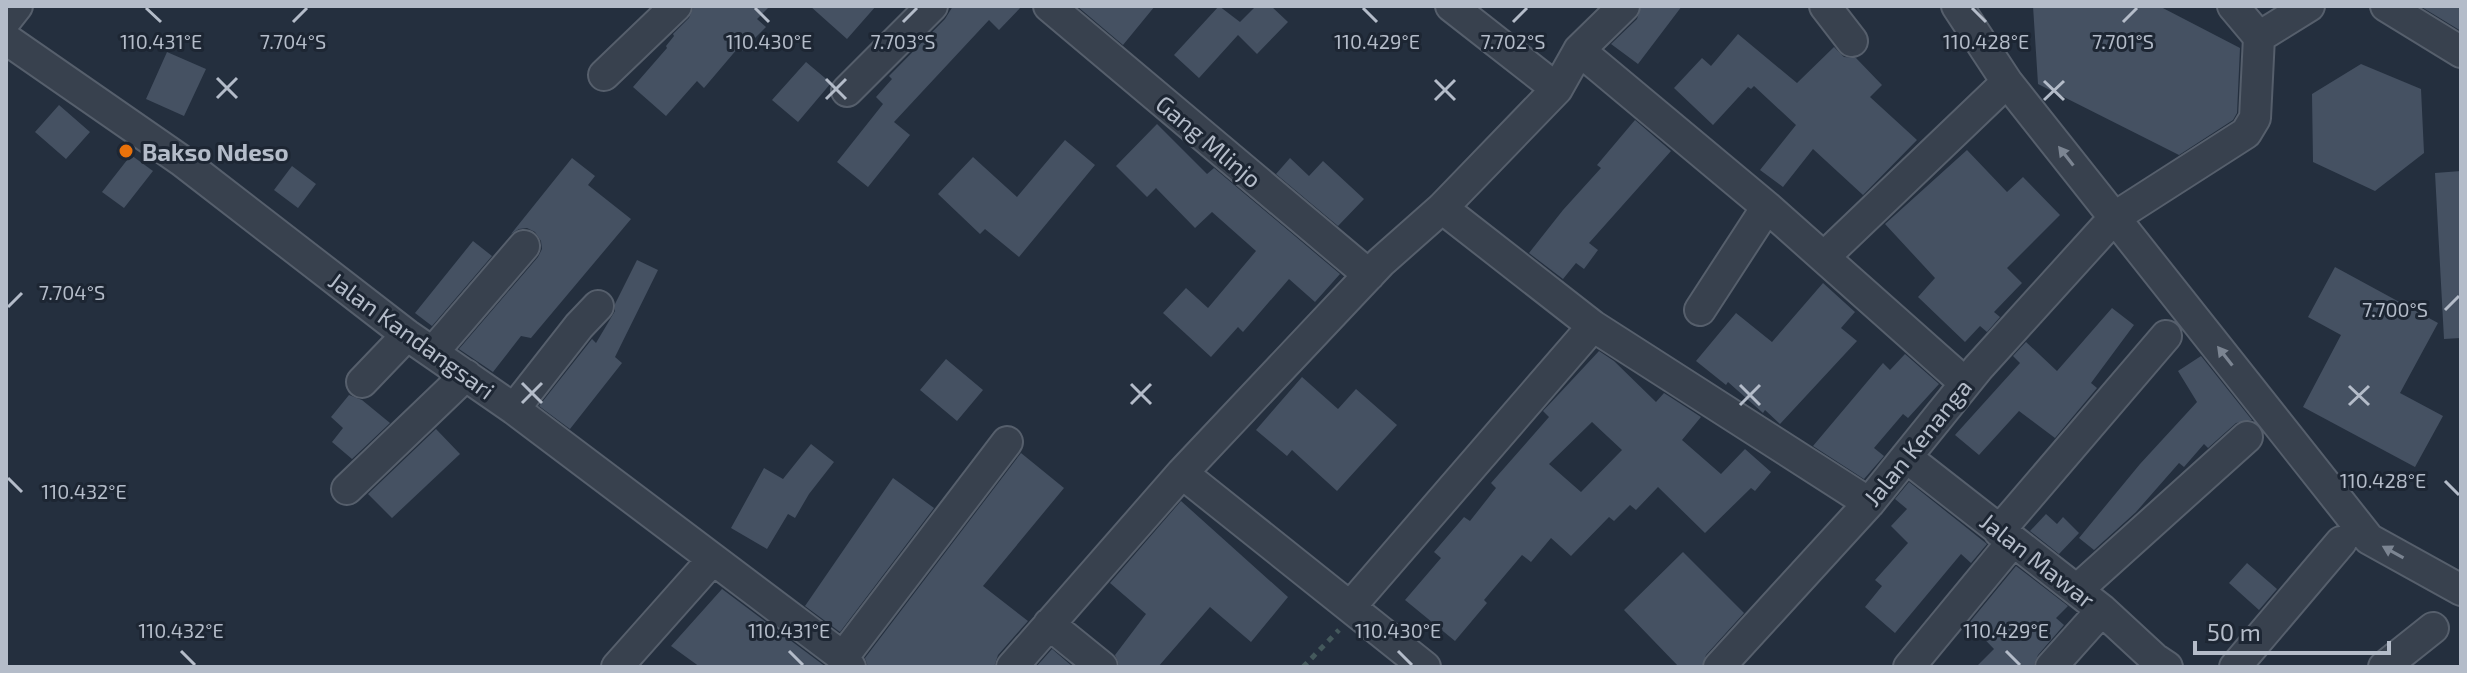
<svg xmlns="http://www.w3.org/2000/svg" width="2467" height="673" font-family="'Exo 2',sans-serif">
  <style>
    .building { fill: #455162; fill-rule: evenodd }
    .lines { fill: none; stroke-linecap: round; stroke-linejoin: round }
    .minor-casing { stroke: #565f6c; stroke-width: 34 }
    .path { stroke: #44595c; stroke-width: 5; stroke-dasharray: 6 6; stroke-linecap: butt }
    .minor { stroke: #38414e; stroke-width: 30 }
    .oneway { fill: #7c8592 }
    .ticks { fill: none; stroke: #b4bcc9; stroke-width: 3 }
    .food-dot { fill: #e8710a; stroke: #1d2633; stroke-width: 3 }
    .labels { text-anchor: middle; dominant-baseline: central; stroke-width: 6; stroke-linejoin: round; paint-order: stroke }
    .street-label { font-size: 24px; fill: #b4bcc9; stroke: #1d2633 }
    .poi-label { font-size: 24px; font-weight: bold; fill: #b4bcc9; stroke: #1d2633; text-anchor: start }
    .ticks-label { font-size: 20px; text-anchor: middle; fill: #b4bcc9; stroke: #1d2633; stroke-width: 6; stroke-linejoin: round; paint-order: stroke }
  </style>
  <rect width="100%" height="100%" fill="#242f3e"/>
  <!-- building -->
  <path class="building" d="M694,6H770L757,19L766,27L742,51L738,48L704,88L697,81L666,116L633,87L667,48L666,46L674,36L673,34L689,18Z
    M810,6H876L847,39Z
    M953,6H1022L999,30L989,20L894,122L910,135L868,187L837,162L883,104L876,97L892,79L889,76L945,19Z
    M1077,6H1155L1123,45Z
    M1219,6L1240,22L1256,6H1271L1288,22L1257,54L1238,35L1199,78L1174,55Z
    M1641,6H1682L1638,64L1611,44L1637,19Z
    M2033,6H2159L2240,48L2237,113L2233,120L2179,155L2038,84Z
    M2420,6H2461V31Z
    M1738,34L1797,83L1834,47L1844,57L1856,58L1882,85L1870,97L1917,140L1863,195L1813,149L1783,187L1760,170L1796,125L1754,86L1751,89L1748,87L1713,125L1674,88L1702,58L1711,66Z
    M167,52L206,69L184,116L146,99Z
    M806,62L831,83L798,122L772,100Z
    M2361,64L2421,89L2424,153L2375,191L2313,162L2312,94Z
    M59,105L90,132L66,159L35,132Z
    M1635,120L1671,151L1589,243L1598,250L1584,269L1576,263L1563,279L1529,253L1563,210L1601,168L1597,165Z
    M1157,124L1207,174L1214,168L1340,274L1315,302L1289,279L1243,332L1238,327L1211,357L1163,313L1186,288L1208,308L1256,251L1212,212L1195,228L1156,188L1147,197L1116,166Z
    M1065,140L1095,165L1019,257L985,229L980,234L938,194L973,157L1017,197Z
    M1967,150L2007,192L2023,177L2060,215L2007,268L2022,283L1994,312L2000,317L1987,332L1980,326L1965,342L1918,297L1935,278L1885,224Z
    M131,155L153,171L124,208L102,192Z
    M572,158L595,176L588,185L631,219L531,338L521,336L493,372L459,349L538,257L542,249L541,241L535,232L527,228L519,229L511,234Z
    M1290,158L1309,176L1323,161L1364,199L1338,226L1276,174Z
    M292,166L316,184L298,208L274,190Z
    M2461,171V338L2444,339L2435,173Z
    M473,241L492,256L432,326L415,313Z
    M637,260L658,270L615,357L622,363L570,429L539,406L592,339L596,343L615,311V304Z
    M2335,267L2438,323L2400,393L2443,416L2415,467L2303,407L2341,335L2308,317Z
    M1823,283L1855,312L1841,328L1857,341L1780,424L1765,410L1763,413L1728,382L1726,385L1696,361L1736,313L1772,342Z
    M2112,308L2134,325L2091,383L2097,388L2055,438L2019,411L1979,455L1955,435L2020,363L2013,356L2026,342L2057,371Z
    M1599,351L1614,361L1656,402L1664,393L1701,417L1682,440L1721,474L1745,449L1771,472L1755,491L1751,488L1705,533L1658,487L1636,510L1630,505L1614,521L1609,517L1571,556L1551,538L1531,562L1522,555L1484,600L1487,603L1455,641L1405,600L1441,558L1434,552L1464,517L1470,521L1496,488L1491,483L1549,417L1543,411ZM1592,422L1622,450L1581,492L1549,464Z
    M1905,354L1939,384L1908,418L1903,414L1874,448L1884,456L1864,479L1813,446L1883,363L1890,370Z
    M2201,356L2252,420L2236,423L2208,448L2204,444L2184,467L2179,463L2136,512L2094,550L2079,538L2140,464L2197,402L2178,371Z
    M946,359L983,390L957,421L920,390Z
    M1302,377L1338,409L1356,389L1397,425L1337,491L1292,450L1287,456L1256,430Z
    M349,395L362,400L390,423L352,459L332,442L343,428L331,417Z
    M436,429L460,454L392,518L368,494Z
    M811,444L834,462L809,494L795,518L788,514L767,549L731,528L764,468L783,479Z
    M1021,453L1064,488L983,586L1028,621L998,655L994,667H868L865,658Z
    M893,478L934,508L840,632L805,606Z
    M1909,482L1987,544L1971,563L1961,554L1895,633L1865,607L1882,586L1875,580L1908,543L1891,526L1907,509L1895,499Z
    M1181,501L1288,597L1251,642L1210,607L1158,667H1120L1115,655L1146,614L1110,583Z
    M2046,514L2057,524L2063,517L2079,533L2059,554L2030,531Z
    M1683,552L1744,613L1706,655L1702,667H1679L1624,610Z
    M2247,563L2277,589L2259,610L2229,583Z
    M2016,566L2068,606L2056,618L2064,625L2038,655L2033,667H1976L1994,649L1969,623Z
    M722,589L826,667H700L671,646Z
    M1052,649L1073,667H1036Z"/>
  <g class="lines">
    <!-- minor casing -->
    <g class="minor-casing">
      <path id="minor" d="M1049,6L1369,275
        M1451,6L1557,89
        M1825,6L1852,41
        M1957,6L2007,82L2369,539L2461,590
        M2233,6L2259,37
        M2386,6L2461,52
        M6,20L17,6
        M6,39L182,161L407,335L514,409L843,657L850,667
        M1579,50L1767,207L1965,383
        M604,75L676,6
        M847,91L932,6
        M1442,208L1593,326L1869,503
        M1824,257L2007,82
        M1700,310L1767,207
        M433,352L524,246
        M362,382L407,335
        M514,409L579,326L598,306
        M1906,457L2102,610L2155,659L2167,667
        M1182,473L1425,667
        M347,489L466,375
        M1999,531L2166,336
        M2077,590L2247,437
        M1350,607L1593,326
        M1049,624L1102,667
        M843,657L1007,442
        M617,667L713,559
        M1012,667L1182,473L1381,262L1442,208L1557,89L1579,50L1624,6
        M1719,667L1869,503L1978,368L2115,217L2246,133L2255,118L2259,37L2309,6
        M1909,667L2013,541
        M2051,667L2102,610
        M2235,667L2341,542
        M2384,667L2433,628"/>
    </g>
    <!-- path -->
    <path class="path" d="M1303,667L1339,630"/>
    <!-- minor -->
    <use href="#minor" class="minor"/>
  </g>
  <!-- one-way arrows -->
  <defs><path id="oneway-solid" d="M-6-.8H1V-3.2L6.5 0L1 3.2V.8H-6Z" transform="scale(2)"/></defs>
  <g class="oneway">
    <use href="#oneway-solid" transform="translate(2066 156) rotate(-128)"/>
    <use href="#oneway-solid" transform="translate(2225 356) rotate(-128)"/>
    <use href="#oneway-solid" transform="translate(2393 552) rotate(-151)"/>
  </g>
  <!-- ticks -->
  <path class="ticks" d="M146,8L161,22M755,8L769,22M1363,8L1377,22M1972,8L1986,22M293,22L307,8M903,22L917,8M1513,22L1527,8M2123,22L2137,8M217,78L237,98M826,79L846,99M1435,80L1455,100M2044,81L2064,100M217,98L237,78M826,99L846,79M1435,100L1455,80M2044,100L2064,81M8,307L22,293M2445,310L2459,296M522,383L542,403M1131,384L1151,404M1740,385L1760,405M2349,386L2369,405M522,403L542,383M1131,404L1151,384M1740,405L1760,385M2349,405L2369,386M8,478L22,492M2445,481L2459,495M181,651L195,665M789,651L803,665M1398,651L1412,665M2006,651L2020,665"/>
  <!-- markers -->
  <circle class="food-dot" cx="126" cy="151" r="8"/>
  <g class="labels">
    <!-- street labels -->
    <g class="street-label">
      <text transform="translate(1209 141) rotate(40)">Gang Mlinjo</text>
      <text transform="translate(412 335) rotate(36)">Jalan Kandangsari</text>
      <text transform="translate(1917 442) rotate(-51)">Jalan Kenanga</text>
      <text transform="translate(2038 560) rotate(38)">Jalan Mawar</text>
    </g>
    <!-- poi labels -->
    <g class="poi-label">
      <text x="142" y="151">Bakso Ndeso</text>
    </g>
  </g>
  <g class="ticks-label">
    <text x="161" y="49">110.431°E</text>
    <text x="293" y="49">7.704°S</text>
    <text x="769" y="49">110.430°E</text>
    <text x="903" y="49">7.703°S</text>
    <text x="1377" y="49">110.429°E</text>
    <text x="1513" y="49">7.702°S</text>
    <text x="1986" y="49">110.428°E</text>
    <text x="2123" y="49">7.701°S</text>
    <text x="72" y="300">7.704°S</text>
    <text x="2395" y="317">7.700°S</text>
    <text x="2383" y="488">110.428°E</text>
    <text x="84" y="499">110.432°E</text>
    <text x="181" y="638">110.432°E</text>
    <text x="789" y="638">110.431°E</text>
    <text x="1398" y="638">110.430°E</text>
    <text x="2006" y="638">110.429°E</text>
  </g>
  <!-- border -->
  <rect width="2467" height="673" fill="none" stroke="#b4bcc9" stroke-width="16"/>
  <!-- scale -->
  <path d="M2195 641v12h194v-12" fill="none" stroke="#b4bcc9" stroke-width="4"/>
  <text x="2207" y="641" font-size="24" fill="#b4bcc9" stroke="#1d2633" stroke-width="6" paint-order="stroke">50 m</text>
</svg>
